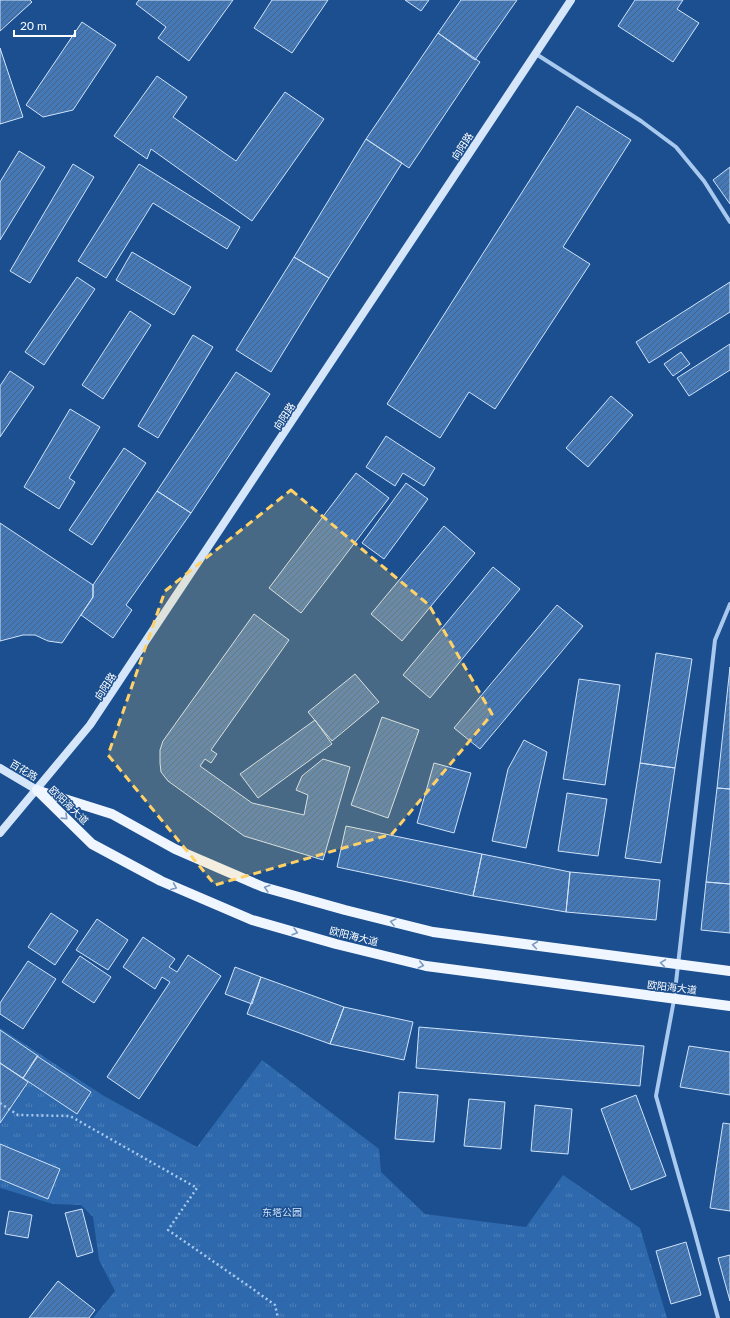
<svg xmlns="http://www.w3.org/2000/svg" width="730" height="1318" font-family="Lato,'Noto Sans SC',sans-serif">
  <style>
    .park { fill: url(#park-tufts) }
    .building { fill: url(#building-hatch); stroke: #cfe3fa }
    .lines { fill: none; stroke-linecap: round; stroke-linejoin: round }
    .path { stroke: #a9c9ee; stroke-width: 2.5; stroke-dasharray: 2 3; stroke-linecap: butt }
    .minor { stroke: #a9c9ee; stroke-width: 4 }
    .secondary { stroke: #d6e6fa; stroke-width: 8 }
    .primary { stroke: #f0f6ff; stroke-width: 10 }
    .oneway { stroke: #7b9ac1 }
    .marked { fill: #ffd166; fill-opacity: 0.2; stroke: #ffd166; stroke-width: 3; stroke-dasharray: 8 5; stroke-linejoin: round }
    .labels { text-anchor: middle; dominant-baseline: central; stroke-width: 3; stroke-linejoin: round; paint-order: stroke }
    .street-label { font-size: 10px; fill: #fff; stroke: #1b4f8f }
    .park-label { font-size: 10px; fill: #cfe3fa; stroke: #1b4f8f }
  </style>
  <defs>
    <pattern id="park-tufts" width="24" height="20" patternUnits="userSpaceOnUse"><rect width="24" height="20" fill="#2e69ad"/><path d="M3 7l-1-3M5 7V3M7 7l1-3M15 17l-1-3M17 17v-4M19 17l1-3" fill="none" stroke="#4d80b9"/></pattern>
    <pattern id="building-hatch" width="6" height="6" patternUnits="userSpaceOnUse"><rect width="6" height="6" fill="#4478b7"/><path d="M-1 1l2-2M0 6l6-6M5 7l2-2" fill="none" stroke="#486282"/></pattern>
  </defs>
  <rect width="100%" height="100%" fill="#1b4f8f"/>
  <!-- park -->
  <path class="park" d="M0,1028L104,1096L197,1147L262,1060L379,1149L381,1172L425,1214L526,1227L563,1175L640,1228L667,1318H93L115,1291L99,1260L93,1217L81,1205L53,1204L0,1188Z"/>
  <!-- building -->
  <path class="building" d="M0,0H30L32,2L0,31Z
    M139,0H233L189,61L158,38L166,27L136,4Z
    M272,0H328L292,53L254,28Z
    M405,0H429L421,11Z
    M461,0H517L475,60L438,33Z
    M635,0H683L677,9L699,23L673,62L618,26Z
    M82,22L116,45L73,110L43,117L26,105Z
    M438,33L480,62L409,168L366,139Z
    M0,48L23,117L0,124Z
    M157,76L187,97L173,117L236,161L285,92L324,119L252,221L151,149L147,159L114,136Z
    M577,106L631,140L563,247L590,264L495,409L469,392L440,438L387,404Z
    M366,139L402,163L329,278L294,257Z
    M19,151L45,167L0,240V182Z
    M73,164L94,177L30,283L10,271Z
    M139,164L240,227L227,249L153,203L106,278L78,261Z
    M730,167V204L713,180Z
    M132,252L191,287L174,315L116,280Z
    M294,257L329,278L271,372L236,350Z
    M77,277L95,289L44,365L25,352Z
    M730,282V312L649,363L636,342Z
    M130,311L151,325L103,399L82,385Z
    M193,335L213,347L158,438L138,426Z
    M730,344V370L689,396L677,378Z
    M681,352L690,364L673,376L664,364Z
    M10,371L34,387L0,437V386Z
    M236,372L270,394L191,513L157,491Z
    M611,396L633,415L588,467L566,448Z
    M70,409L100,427L69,478L75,482L59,509L24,487Z
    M386,436L435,468L424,486L403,473L395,486L366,467Z
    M124,448L146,463L92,545L69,530Z
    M356,473L389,498L301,613L269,588Z
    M406,483L428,499L384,559L362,543Z
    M157,491L191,513L126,605L132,610L113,638L81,615L93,597V585Z
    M0,523L93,585V597L62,643L48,641L35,635H23L0,641Z
    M444,526L475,553L402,641L371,614Z
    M493,567L520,589L430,698L403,675Z
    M557,605L583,626L480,749L454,728Z
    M254,614L289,640L211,750L217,754L211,763L205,759L200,766L252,803L304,815L308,795L296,790L302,776L323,759L350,767L323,860L244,836L168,781L161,772L160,763V750L163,741Z
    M656,653L692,659L675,768L640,763Z
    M730,667V789L717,788Z
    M355,674L379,702L332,741L308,712Z
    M579,679L620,685L605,785L563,779Z
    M382,717L419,730L388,818L351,805Z
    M315,720L332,744L258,798L240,774Z
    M524,740L547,752L526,848L492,841L508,769Z
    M434,763L471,773L454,833L417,823Z
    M640,763L675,768L661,863L625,858Z
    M717,788L730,789V884L706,882Z
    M567,793L607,799L598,856L558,851Z
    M346,826L482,854L473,896L337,867Z
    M482,854L570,872L566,912L473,896Z
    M570,872L660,880L656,920L566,912Z
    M706,882L730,884V933L701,930Z
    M51,913L78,931L55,965L28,947Z
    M97,919L128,940L108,970L76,950Z
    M143,937L175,959L169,967L177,972L188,955L221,976L139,1099L107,1077L170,982L162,977L155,989L123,967Z
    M80,956L111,977L94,1003L62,982Z
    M28,961L56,979L23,1029L0,1014V1003Z
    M235,967L261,977L252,1004L225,994Z
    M261,977L344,1007L330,1044L247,1014Z
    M344,1007L413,1022L404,1060L330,1044Z
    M419,1027L644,1046L640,1086L416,1068Z
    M0,1030L38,1056L23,1078L0,1063Z
    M689,1046L730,1052V1095L680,1087Z
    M37,1056L91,1092L77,1114L23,1078Z
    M0,1063L28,1082L0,1123Z
    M399,1092L438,1095L434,1142L395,1139Z
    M636,1095L666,1176L631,1190L601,1109Z
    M469,1099L505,1102L501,1149L464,1146Z
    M535,1105L572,1109L568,1154L531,1151Z
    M723,1123L730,1124V1211L710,1208Z
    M0,1144L60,1169L48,1199L0,1179Z
    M82,1209L93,1252L77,1257L65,1213Z
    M9,1211L32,1215L28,1238L5,1234Z
    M686,1242L701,1295L671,1304L656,1251Z
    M730,1255V1301L718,1258Z
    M58,1281L95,1310L89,1318H29Z"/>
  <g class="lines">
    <!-- path -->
    <path class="path" d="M0,1103L18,1115L70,1116L197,1188L168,1230L250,1287L275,1305L278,1318"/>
    <!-- minor -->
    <path class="minor" d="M536,54L641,121L676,147L704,181L730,222
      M718,1318L693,1226L656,1096L674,1000L715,640L730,604"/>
    <!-- secondary -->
    <path class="secondary" d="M0,768L37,790
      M0,833L90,725L571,0"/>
    <!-- primary -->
    <path class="primary" d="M37,790L92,844L161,881L252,920L336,944L426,966L730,1006
      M39,791L112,814L175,849L263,887L345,910L433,932L730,971"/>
  </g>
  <!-- one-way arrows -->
  <defs><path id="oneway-chevron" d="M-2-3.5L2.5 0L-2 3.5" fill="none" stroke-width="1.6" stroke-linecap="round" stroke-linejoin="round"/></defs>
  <g class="oneway">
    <use href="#oneway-chevron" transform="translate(65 817) rotate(44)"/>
    <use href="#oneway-chevron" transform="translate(174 887) rotate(23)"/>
    <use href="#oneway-chevron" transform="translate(267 888) rotate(-163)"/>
    <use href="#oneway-chevron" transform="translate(393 922) rotate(-166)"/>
    <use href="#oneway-chevron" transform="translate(295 932) rotate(16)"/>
    <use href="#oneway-chevron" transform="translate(535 945) rotate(-172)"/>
    <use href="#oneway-chevron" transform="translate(663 963) rotate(-172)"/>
    <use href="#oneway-chevron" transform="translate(421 965) rotate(13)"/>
  </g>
  <!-- marked area -->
  <path class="marked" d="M291,490L429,605L492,714L392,834L215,885L108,755L165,591Z"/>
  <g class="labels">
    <!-- street labels -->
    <g class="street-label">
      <text transform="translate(462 146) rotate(-56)">向阳路</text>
      <text transform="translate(284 416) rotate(-56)">向阳路</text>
      <text transform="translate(105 686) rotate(-56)">向阳路</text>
      <text transform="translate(24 770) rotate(31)">百花路</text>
      <text transform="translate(69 805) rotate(44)">欧阳海大道</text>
      <text transform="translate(354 936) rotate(14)">欧阳海大道</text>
      <text transform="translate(672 987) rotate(7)">欧阳海大道</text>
    </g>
    <!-- park labels -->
    <g class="park-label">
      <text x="282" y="1212">东塔公园</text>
    </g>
  </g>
  <!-- scale -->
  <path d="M14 30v6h61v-6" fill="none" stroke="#ffffff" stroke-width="2"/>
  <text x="20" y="30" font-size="12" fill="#ffffff" stroke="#1b4f8f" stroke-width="3" paint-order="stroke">20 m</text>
</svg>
